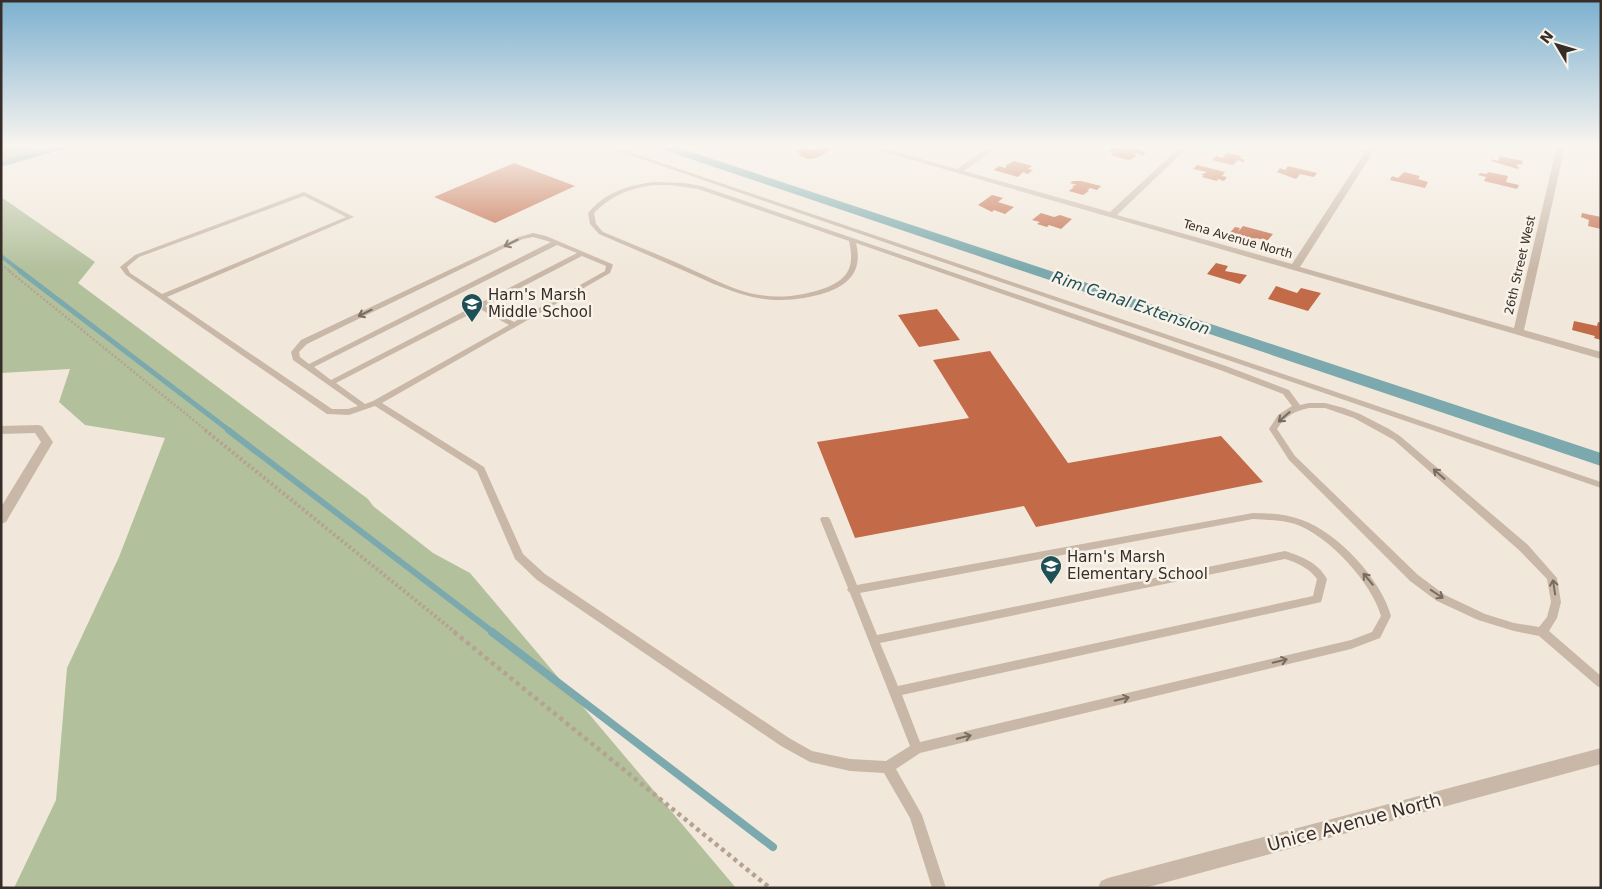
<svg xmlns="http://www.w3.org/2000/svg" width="1602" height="889" font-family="'DejaVu Sans',sans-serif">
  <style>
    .green { fill: #b2c09c }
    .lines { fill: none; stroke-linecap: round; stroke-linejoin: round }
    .stream-far3 { stroke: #7ba9ad; stroke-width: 4 }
    .stream-far2 { stroke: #7ba9ad; stroke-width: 5 }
    .stream-far1 { stroke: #7ba9ad; stroke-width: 6 }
    .stream { stroke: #7ba9ad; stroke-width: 8 }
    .canal { fill: #7ba9ad; fill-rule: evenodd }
    .building { fill: #c36b48 }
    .path-far3 { stroke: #b5a292; stroke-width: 2; stroke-dasharray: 2 2; stroke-linecap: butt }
    .path-far2 { stroke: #b5a292; stroke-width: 2.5; stroke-dasharray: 2 2; stroke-linecap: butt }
    .path-far1 { stroke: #b5a292; stroke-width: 4; stroke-dasharray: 2.5 2.5; stroke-linecap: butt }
    .path { stroke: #b5a292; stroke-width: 4.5; stroke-dasharray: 4 4; stroke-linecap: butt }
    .lane { fill: #c9b8a8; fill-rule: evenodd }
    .street { fill: #c9b8a8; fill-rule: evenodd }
    .oneway { stroke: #786c62 }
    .labels { text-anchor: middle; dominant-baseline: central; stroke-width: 5; stroke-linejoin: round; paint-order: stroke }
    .far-street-label { font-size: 12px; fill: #362d28; stroke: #f9f2e8 }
    .poi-label { font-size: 15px; fill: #362d28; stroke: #f9f2e8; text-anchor: start }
    .water-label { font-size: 16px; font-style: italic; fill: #1e5056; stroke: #f9f2e8 }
    .near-street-label { font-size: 18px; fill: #362d28; stroke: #f9f2e8 }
  </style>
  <rect width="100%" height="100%" fill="#f1e8db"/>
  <!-- green -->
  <path class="green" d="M1,146H75L1,167Z
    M1,197L95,262L78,283L368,499L373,506L433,553L470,573L736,888H14L56,800L67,668L119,557L165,438L85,425L59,402L70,369L1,373Z"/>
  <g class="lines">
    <!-- stream-far3 -->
    <path class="stream-far3" d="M1,164L67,146
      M1,256L22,272"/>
    <!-- stream-far2 -->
    <path class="stream-far2" d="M20,271L230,431"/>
    <!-- stream-far1 -->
    <path class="stream-far1" d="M228,430L494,633"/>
    <!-- stream -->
    <path class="stream" d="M492,632L773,847"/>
    <!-- canal -->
    <path class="canal" d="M656,146H673L1601,453V466L658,148Z"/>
  </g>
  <!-- building -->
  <path class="building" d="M1122,146L1146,152L1143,155L1136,153L1134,155L1137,156L1129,160L1110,155L1114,152L1109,151L1112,148L1117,149Z
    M825,147L833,149L816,158L808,159L798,155L802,154L796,152L804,148L818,150Z
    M1227,153L1242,156L1240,158L1245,160L1243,162L1238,160L1233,165L1212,160L1216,156L1222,158Z
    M1500,156L1523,161L1522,164L1515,165L1519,167L1518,169L1491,161L1492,159L1498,161Z
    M1014,161L1032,166L1028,169L1033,170L1028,174L1023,172L1018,177L994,170L999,166L1005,168L1007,166H1005Z
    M514,163L575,186L495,223L434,197Z
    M1197,165L1225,172L1222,176L1227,177L1224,181L1218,179L1217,181L1202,177L1204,175H1201L1207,172L1193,169Z
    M1288,166L1317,173L1314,177L1300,174L1296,179L1277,172L1280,168L1285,170Z
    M1404,172L1420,176L1418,179L1428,182L1425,188L1390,180L1392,176L1398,178Z
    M1488,172L1508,176L1506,182L1519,185L1517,189L1484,181L1486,177L1478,175L1480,173L1487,174Z
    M1073,181H1081L1101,186L1097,190L1090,188L1087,191H1089L1083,195L1069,191L1074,187L1072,186L1077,185L1070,183Z
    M992,195L1003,198L998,202L1014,207L1005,214L994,210L992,212L978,205Z
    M1041,213L1054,217L1060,215L1072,219L1061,229L1049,225L1047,227L1037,224L1040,222L1032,220Z
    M1582,213L1601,217V229L1588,226L1589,220L1581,217Z
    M1243,226L1273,234L1267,241L1256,238L1251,242L1228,235L1235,227L1240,228L1238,232Z
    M1216,263L1228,266L1225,271L1247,275L1240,284L1207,274Z
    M1276,286L1297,293L1301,288L1321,293L1308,311L1268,299Z
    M937,309L960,340L919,347L898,315Z
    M1574,321L1597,326L1598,322L1601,323V340L1594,338L1595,336L1572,330Z
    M990,351L1068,463L1221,436L1263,482L1036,527L1024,506L855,538L817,442L969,418L933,360Z"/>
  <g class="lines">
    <!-- path-far3 -->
    <path class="path-far3" d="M1,148L10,146
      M1,161L55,146
      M1,264L11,272"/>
    <!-- path-far2 -->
    <path class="path-far2" d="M9,271L207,431"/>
    <!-- path-far1 -->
    <path class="path-far1" d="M205,430L456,633"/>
    <!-- path -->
    <path class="path" d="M454,632L770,888"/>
    <!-- lane -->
    <path class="lane" d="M604,146H612L1601,482V488Z
      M655,182L685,183L701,186L1226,366L1289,390L1300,405L1309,403H1325L1344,408L1360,414L1389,429L1400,436L1528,545L1557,578L1561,602L1557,618L1549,631L1601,676V688L1597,686L1539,636L1514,631L1478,620L1437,601L1410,581L1289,460L1269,429L1278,415L1292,406L1283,394L1220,370L856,243C861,263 856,278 837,288C827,293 815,296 804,298C754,306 724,288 680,269C653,257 626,246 599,234L590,224L588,213C606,192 628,185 655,182ZM655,185H670L698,189L849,241C854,264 851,277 828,287C807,295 782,299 760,295C737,292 716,280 695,271C665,257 634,245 603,232L596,224L594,213C612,195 630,188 655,185ZM1309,408H1325L1354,418L1394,440L1520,551L1547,579L1551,602L1547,617L1539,627L1514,623L1485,614L1445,595L1418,575L1295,456L1277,429C1285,416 1295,411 1309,408Z
      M304,192L354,217L167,297L332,409H348L358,406L293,360L291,352L301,340L519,237L533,233L546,236L612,264L613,265L610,273L382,403L484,467L523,554L545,574L789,738L812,751L850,759L886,761L910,746L850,593L847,590L848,588L820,519L822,517H828L830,519L857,585L1253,513C1270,513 1287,514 1302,520C1338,533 1381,579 1391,616L1380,638L1351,649L920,753L896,769L922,815L946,888H932L910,818L884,773L850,771L810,762L781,746L537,580L515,559L477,471L375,406L349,415L327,414L126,275L120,267L135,255ZM304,196L346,217L162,294L130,273L127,267L139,257ZM533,237L551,242L309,364L300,357L299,352L307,344L523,239ZM557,245L577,253L331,380L314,367ZM582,256L606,266L605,271L514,322L485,306ZM480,309L509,325L373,401L365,404L336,383ZM1253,519C1267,520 1282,520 1295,524C1328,535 1372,583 1381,616L1372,632L1351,640L920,742L902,695L1317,603L1321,602L1322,599L1327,579C1317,562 1303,557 1285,551L877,635L860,593ZM1285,559C1298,563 1309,568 1317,579L1313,596L898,686L880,643Z"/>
    <!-- street -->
    <path class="street" d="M864,146H876L957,169L990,146H999L964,171L1110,212L1181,146H1189L1117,215L1292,264L1369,146H1377L1300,267L1514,328L1557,146H1565L1524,330L1601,352V359Z
      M38,425L42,426L53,442L6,522L1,524V507L41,442L35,433L1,434V426Z
      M1601,748V764L1145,888H1098L1101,881L1108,878Z"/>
  </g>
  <!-- one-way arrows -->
  <defs><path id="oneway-shaft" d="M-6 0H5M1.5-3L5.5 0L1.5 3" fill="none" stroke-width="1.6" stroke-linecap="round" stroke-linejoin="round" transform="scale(1.25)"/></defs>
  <g class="oneway">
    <use href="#oneway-shaft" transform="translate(511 243) rotate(154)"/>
    <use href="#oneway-shaft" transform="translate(365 313) rotate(154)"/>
    <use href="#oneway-shaft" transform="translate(1284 417) rotate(139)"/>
    <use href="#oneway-shaft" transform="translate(1439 474) rotate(-139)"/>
    <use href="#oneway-shaft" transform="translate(1368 579) rotate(-130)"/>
    <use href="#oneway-shaft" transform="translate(1554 587) rotate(-99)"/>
    <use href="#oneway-shaft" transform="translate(1437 594) rotate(34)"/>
    <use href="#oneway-shaft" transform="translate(1280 661) rotate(-13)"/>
    <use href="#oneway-shaft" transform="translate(1122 699) rotate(-13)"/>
    <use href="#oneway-shaft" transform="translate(964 737) rotate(-13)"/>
  </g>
  <!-- sky -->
  <linearGradient id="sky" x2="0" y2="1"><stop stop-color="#7cb0d0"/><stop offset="0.54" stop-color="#f9f5ef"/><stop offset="1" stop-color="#f9f5ef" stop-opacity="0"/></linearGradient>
  <rect width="1602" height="270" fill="url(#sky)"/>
  <!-- icons -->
  <defs>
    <g id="school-pin" transform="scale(1.125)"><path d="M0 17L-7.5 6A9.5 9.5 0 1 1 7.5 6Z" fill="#1e5056" stroke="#f9f2e8"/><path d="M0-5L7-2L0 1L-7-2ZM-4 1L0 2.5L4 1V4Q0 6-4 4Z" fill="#fff"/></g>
  </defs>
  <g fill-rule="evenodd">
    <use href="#school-pin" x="472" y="304"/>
    <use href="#school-pin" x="1051" y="566"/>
  </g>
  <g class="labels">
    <!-- far-street labels -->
    <g class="far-street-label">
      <text transform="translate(1238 239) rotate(16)">Tena Avenue North</text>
      <text transform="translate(1520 265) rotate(-77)">26th Street West</text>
    </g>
    <!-- poi labels -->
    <g class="poi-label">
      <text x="488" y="295">Harn's Marsh<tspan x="488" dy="17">Middle School</tspan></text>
      <text x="1067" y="557">Harn's Marsh<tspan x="1067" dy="17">Elementary School</tspan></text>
    </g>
    <!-- water labels -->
    <g class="water-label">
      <text transform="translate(1131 303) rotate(19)">Rim Canal Extension</text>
    </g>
    <!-- near-street labels -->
    <g class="near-street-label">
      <text transform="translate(1354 822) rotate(-15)">Unice Avenue North</text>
    </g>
  </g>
  <!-- border -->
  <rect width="1602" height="889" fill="none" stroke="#362d28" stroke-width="5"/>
  <!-- north arrow -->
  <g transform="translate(1557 45) rotate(308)" stroke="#f9f2e8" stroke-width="4" paint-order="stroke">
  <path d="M0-4L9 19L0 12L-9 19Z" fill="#362d28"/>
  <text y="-8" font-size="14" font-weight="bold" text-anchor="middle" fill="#362d28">N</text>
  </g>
</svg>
